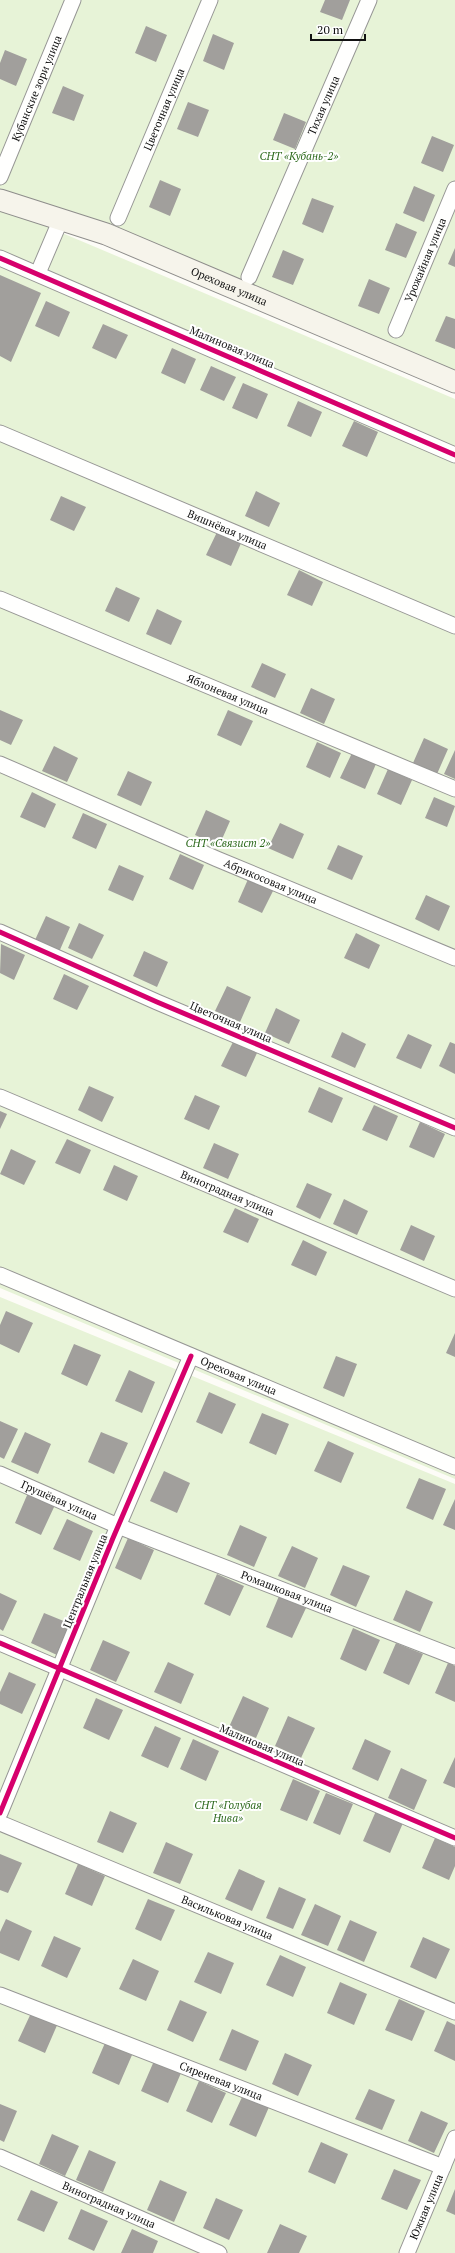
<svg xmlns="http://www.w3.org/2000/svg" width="455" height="2253" font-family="'PT Serif',serif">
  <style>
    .green { fill: #e7f3d7 }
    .building { fill: #a19f9c }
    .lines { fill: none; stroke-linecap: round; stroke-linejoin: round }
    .street-casing { stroke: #979795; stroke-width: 17 }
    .secondary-casing { stroke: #8e8d8b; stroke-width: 23 }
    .street { stroke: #fffffe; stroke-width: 15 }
    .secondary { stroke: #f6f4eb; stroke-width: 21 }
    .cycleway-casing { stroke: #fff; stroke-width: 8 }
    .cycleway { stroke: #d6006c; stroke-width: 5 }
    .labels { text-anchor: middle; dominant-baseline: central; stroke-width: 4; stroke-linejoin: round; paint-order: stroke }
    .street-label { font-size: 11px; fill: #111; stroke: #fff }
    .park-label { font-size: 11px; font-style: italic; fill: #2f6b1f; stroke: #fff }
  </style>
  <rect width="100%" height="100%" fill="#fdfcf7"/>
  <!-- green -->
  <path class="green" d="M0,0H455V391L0,200Z
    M3,208L455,399V1479L0,1288V209Z
    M0,1297L455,1484V2253H0Z"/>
  <!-- building -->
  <path class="building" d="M325,0H350L342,20L320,12Z
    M146,26L167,35L156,62L135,53Z
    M213,34L234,43L224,70L203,61Z
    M5,50L27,59L16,86L0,79V63Z
    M63,86L84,95L74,121L52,113Z
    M188,102L209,110L198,137L177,129Z
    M284,113L306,122L295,149L273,140Z
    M432,136L454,145L443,172L421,163Z
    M160,180L181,189L170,216L149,207Z
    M414,186L435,195L424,222L403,213Z
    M312,198L334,206L323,233L302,224Z
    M396,223L417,232L406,258L385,250Z
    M455,248V267L448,264Z
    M283,250L304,259L293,285L272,277Z
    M0,275L41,293L11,362L0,356Z
    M369,279L390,288L379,314L358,306Z
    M46,301L70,312L59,337L35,326Z
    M446,316L455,319V349L435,341Z
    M103,324L128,335L116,359L92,348Z
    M172,348L196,359L185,384L161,373Z
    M211,366L236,377L224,401L200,390Z
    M243,383L268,394L257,419L232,408Z
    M298,401L322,412L311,437L287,426Z
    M354,421L378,432L367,457L342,446Z
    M256,491L280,503L269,527L245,516Z
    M61,496L86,507L74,531L50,520Z
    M218,530L242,541L231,566L206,555Z
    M299,570L323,582L312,606L287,595Z
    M116,587L140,598L129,622L105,611Z
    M157,609L182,621L171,645L146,634Z
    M262,663L286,674L275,698L251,687Z
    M311,688L335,699L324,724L300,713Z
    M0,710L23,720L11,745L0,740Z
    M228,710L253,721L241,746L217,735Z
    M424,738L448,749L437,774L413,763Z
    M317,742L341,753L330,778L306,767Z
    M54,746L78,758L67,782L42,771Z
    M455,750V779L444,774Z
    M352,753L376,764L365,789L340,778Z
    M388,769L412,780L401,805L377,794Z
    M128,771L152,782L141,806L117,795Z
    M32,792L56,804L45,828L20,817Z
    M434,797L455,806L447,827L425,818Z
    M206,810L230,821L219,846L195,835Z
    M83,813L107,824L96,849L72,838Z
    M280,823L304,834L293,859L268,848Z
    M338,845L363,856L352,880L327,869Z
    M180,854L204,865L193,890L169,879Z
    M119,865L144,876L133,901L108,890Z
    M249,877L274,889L262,913L238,902Z
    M426,895L450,906L439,931L415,919Z
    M46,916L70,927L59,952L35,940Z
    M79,923L104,935L92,959L68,948Z
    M356,933L380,945L369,969L344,958Z
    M1,944L25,955L14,980L0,973Z
    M144,951L168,962L157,987L133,976Z
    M64,974L89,986L77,1010L53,999Z
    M227,986L251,997L240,1022L215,1011Z
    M276,1008L300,1020L289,1044L265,1033Z
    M342,1032L366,1044L355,1068L331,1057Z
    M408,1034L432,1045L421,1069L396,1058Z
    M233,1042L257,1053L246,1077L221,1066Z
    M450,1042L455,1044V1074L439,1066Z
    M89,1086L114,1097L102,1122L78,1110Z
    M319,1087L343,1098L332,1123L308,1112Z
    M195,1095L220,1106L209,1130L184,1119Z
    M374,1105L398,1116L387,1141L362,1130Z
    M0,1111L7,1114L0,1129Z
    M420,1122L445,1134L434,1158L409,1147Z
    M67,1139L91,1150L80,1174L55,1163Z
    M214,1143L239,1154L228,1179L203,1168Z
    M11,1149L36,1161L24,1185L0,1174Z
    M114,1165L138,1176L127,1201L103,1190Z
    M307,1183L332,1194L320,1219L296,1207Z
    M344,1199L368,1211L357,1235L333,1224Z
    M235,1208L259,1219L248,1243L223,1232Z
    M411,1225L435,1236L424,1261L400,1250Z
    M303,1240L327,1252L316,1276L291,1265Z
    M6,1311L33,1323L19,1353L0,1344V1325Z
    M455,1333V1357L446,1353Z
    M74,1344L101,1355L87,1386L61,1374Z
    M336,1356L357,1364L344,1397L323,1388Z
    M129,1370L155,1382L142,1413L115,1401Z
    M209,1392L236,1404L222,1434L196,1422Z
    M262,1413L289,1424L276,1455L249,1443Z
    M0,1421L18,1429L4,1459L0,1457Z
    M25,1432L51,1444L38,1474L11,1462Z
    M101,1432L128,1443L114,1474L88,1462Z
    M328,1441L354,1453L341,1483L314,1471Z
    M164,1471L190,1483L177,1513L150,1501Z
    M419,1478L446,1489L433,1520L406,1508Z
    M28,1493L55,1505L41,1535L15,1523Z
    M455,1499V1530L443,1525Z
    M67,1519L93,1531L80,1561L53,1549Z
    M240,1525L267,1537L254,1567L227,1555Z
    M128,1538L154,1550L141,1580L115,1568Z
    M292,1546L318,1558L305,1588L278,1576Z
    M343,1565L370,1576L356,1607L330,1595Z
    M217,1574L244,1586L230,1616L204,1604Z
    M406,1590L433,1602L420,1632L393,1620Z
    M0,1593L17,1601L3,1631L0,1629Z
    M279,1596L306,1608L292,1638L266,1627Z
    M44,1613L71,1624L57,1655L31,1643Z
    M353,1628L380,1640L366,1671L340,1659Z
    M103,1640L130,1652L116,1682L90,1670Z
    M396,1643L423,1654L409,1685L383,1673Z
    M168,1662L194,1674L181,1704L154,1692Z
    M448,1663L455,1666V1702L435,1693Z
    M9,1672L36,1684L22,1714L0,1704V1692Z
    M243,1696L269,1708L256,1738L229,1727Z
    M96,1698L123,1710L109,1740L83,1728Z
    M288,1716L315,1728L301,1758L275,1746Z
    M155,1726L181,1738L168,1768L141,1756Z
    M193,1739L219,1751L206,1781L180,1769Z
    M365,1739L391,1751L378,1781L352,1769Z
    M455,1757V1788L443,1783Z
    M401,1768L427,1780L414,1810L388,1798Z
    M293,1779L320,1791L307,1821L280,1810Z
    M326,1793L353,1804L340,1835L313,1823Z
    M110,1811L137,1823L123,1853L97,1842Z
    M376,1811L403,1823L390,1853L363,1841Z
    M435,1838L455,1847V1866L449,1880L422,1868Z
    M166,1842L193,1854L180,1884L153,1873Z
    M0,1854L22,1863L8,1893L0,1890Z
    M78,1864L105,1876L92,1906L65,1894Z
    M239,1869L265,1881L252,1911L225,1899Z
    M279,1887L306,1899L293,1929L266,1918Z
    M148,1899L175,1910L161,1941L135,1929Z
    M315,1904L341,1916L328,1946L301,1935Z
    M6,1919L32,1931L19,1961L0,1953V1932Z
    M350,1920L377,1932L364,1962L337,1950Z
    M54,1936L81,1948L67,1978L41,1966Z
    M423,1937L450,1949L436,1979L410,1967Z
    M208,1952L234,1963L221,1994L194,1982Z
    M280,1955L306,1967L293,1997L266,1985Z
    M133,1959L159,1971L146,2001L119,1989Z
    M340,1982L367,1994L354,2025L327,2013Z
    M399,1999L425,2011L412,2041L385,2030Z
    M180,2000L207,2012L193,2042L167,2030Z
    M32,2011L58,2023L45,2053L18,2041Z
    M447,2021L455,2025V2061L434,2051Z
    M232,2029L259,2041L246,2071L219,2060Z
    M105,2043L132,2055L119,2085L92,2073Z
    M285,2053L312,2065L298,2096L272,2084Z
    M154,2061L181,2073L168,2103L141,2091Z
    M199,2081L226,2093L212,2123L186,2111Z
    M369,2089L395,2100L382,2130L355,2119Z
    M243,2095L269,2107L256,2137L229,2125Z
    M0,2104L17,2111L4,2142L0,2140Z
    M421,2111L448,2123L434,2153L408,2141Z
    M52,2134L79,2146L65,2176L39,2164Z
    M321,2142L348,2154L335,2184L308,2172Z
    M89,2150L116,2162L103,2192L76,2180Z
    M394,2169L421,2180L407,2210L381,2199Z
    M160,2180L187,2192L174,2222L147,2210Z
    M455,2189V2215L446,2211Z
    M31,2190L58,2202L44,2232L17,2220Z
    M216,2198L243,2210L229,2240L203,2228Z
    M81,2209L108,2221L94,2251L68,2239Z
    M280,2224L307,2236L299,2253H267Z
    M132,2229L158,2241L153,2253H121Z"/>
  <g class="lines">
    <!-- street casing -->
    <g class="street-casing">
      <g id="street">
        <path id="s1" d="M0,177L73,0"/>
        <path id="s2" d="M118,218L210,0"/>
        <path d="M0,258L455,455"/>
        <path d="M38,273L61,219"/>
        <path id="s3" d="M249,277L369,0"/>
        <path id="s4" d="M396,330L455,189"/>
        <path id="s5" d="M0,433L455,626"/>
        <path id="s6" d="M0,599L455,789"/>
        <path id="s7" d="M0,764L217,859L455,958"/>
        <path d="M0,932L157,1002L455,1128"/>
        <path id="s8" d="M0,1097L455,1289"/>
        <path id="s9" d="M0,1275L455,1467"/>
        <path id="s10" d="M0,1474L118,1526L455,1657"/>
        <path d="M0,1643L455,1838"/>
        <path d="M0,1813L113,1538L191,1356"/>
        <path id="s11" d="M0,1823L455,2012"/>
        <path id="s12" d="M0,1995L443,2167"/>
        <path id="s13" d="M0,2157L219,2253"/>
        <path id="s14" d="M407,2253L455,2138"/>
      </g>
    </g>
    <!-- secondary casing -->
    <g class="secondary-casing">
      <g id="secondary">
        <path id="s15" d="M0,200L106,234L455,382"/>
      </g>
    </g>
    <!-- street -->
    <use href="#street" class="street"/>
    <!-- secondary -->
    <use href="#secondary" class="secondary"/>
    <!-- cycleway casing -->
    <g class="cycleway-casing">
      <path id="cycleway" d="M0,258L455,455
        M0,932L157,1002L455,1128
        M0,1643L455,1838
        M0,1813L113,1538L191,1356"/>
    </g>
    <!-- cycleway -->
    <use href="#cycleway" class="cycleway"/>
  </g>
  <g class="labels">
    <!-- street labels -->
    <g class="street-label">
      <text stroke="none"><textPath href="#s1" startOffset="96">Кубанские зори улица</textPath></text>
      <text stroke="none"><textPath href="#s3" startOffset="187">Тихая улица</textPath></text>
      <text stroke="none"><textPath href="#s2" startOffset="118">Цветочная улица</textPath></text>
      <text stroke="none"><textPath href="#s4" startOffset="76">Урожайная улица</textPath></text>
      <text stroke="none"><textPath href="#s15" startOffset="245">Ореховая улица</textPath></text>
      <text transform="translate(232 347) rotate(23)">Малиновая улица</text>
      <text stroke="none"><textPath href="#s5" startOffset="247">Вишнёвая улица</textPath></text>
      <text stroke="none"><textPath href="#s6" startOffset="247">Яблоневая улица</textPath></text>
      <text stroke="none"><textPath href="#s7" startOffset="295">Абрикосовая улица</textPath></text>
      <text transform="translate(231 1022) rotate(23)">Цветочная улица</text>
      <text stroke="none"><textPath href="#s8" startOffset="247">Виноградная улица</textPath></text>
      <text stroke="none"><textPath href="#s9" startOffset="259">Ореховая улица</textPath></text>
      <text stroke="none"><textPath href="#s10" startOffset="65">Грушёвая улица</textPath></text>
      <text transform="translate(85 1581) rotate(-68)">Центральная улица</text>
      <text stroke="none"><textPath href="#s10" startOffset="310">Ромашковая улица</textPath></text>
      <text transform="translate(262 1745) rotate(23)">Малиновая улица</text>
      <text stroke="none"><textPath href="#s11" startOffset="246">Васильковая улица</textPath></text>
      <text stroke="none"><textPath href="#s12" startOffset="237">Сиреневая улица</textPath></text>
      <text stroke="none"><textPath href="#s13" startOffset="119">Виноградная улица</textPath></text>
      <text stroke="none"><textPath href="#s14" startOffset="50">Южная улица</textPath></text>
    </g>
    <!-- park labels -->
    <g class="park-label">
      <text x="299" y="156">СНТ «Кубань-2»</text>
      <text x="228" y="843">СНТ «Связист 2»</text>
      <text x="228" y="1805">СНТ «Голубая<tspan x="228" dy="13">Нива»</tspan></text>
    </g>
  </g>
  <!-- scale -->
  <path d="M311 34v6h54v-6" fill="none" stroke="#111111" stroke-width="2"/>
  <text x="317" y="34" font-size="12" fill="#111111" stroke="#ffffff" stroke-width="3" paint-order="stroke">20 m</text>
</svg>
